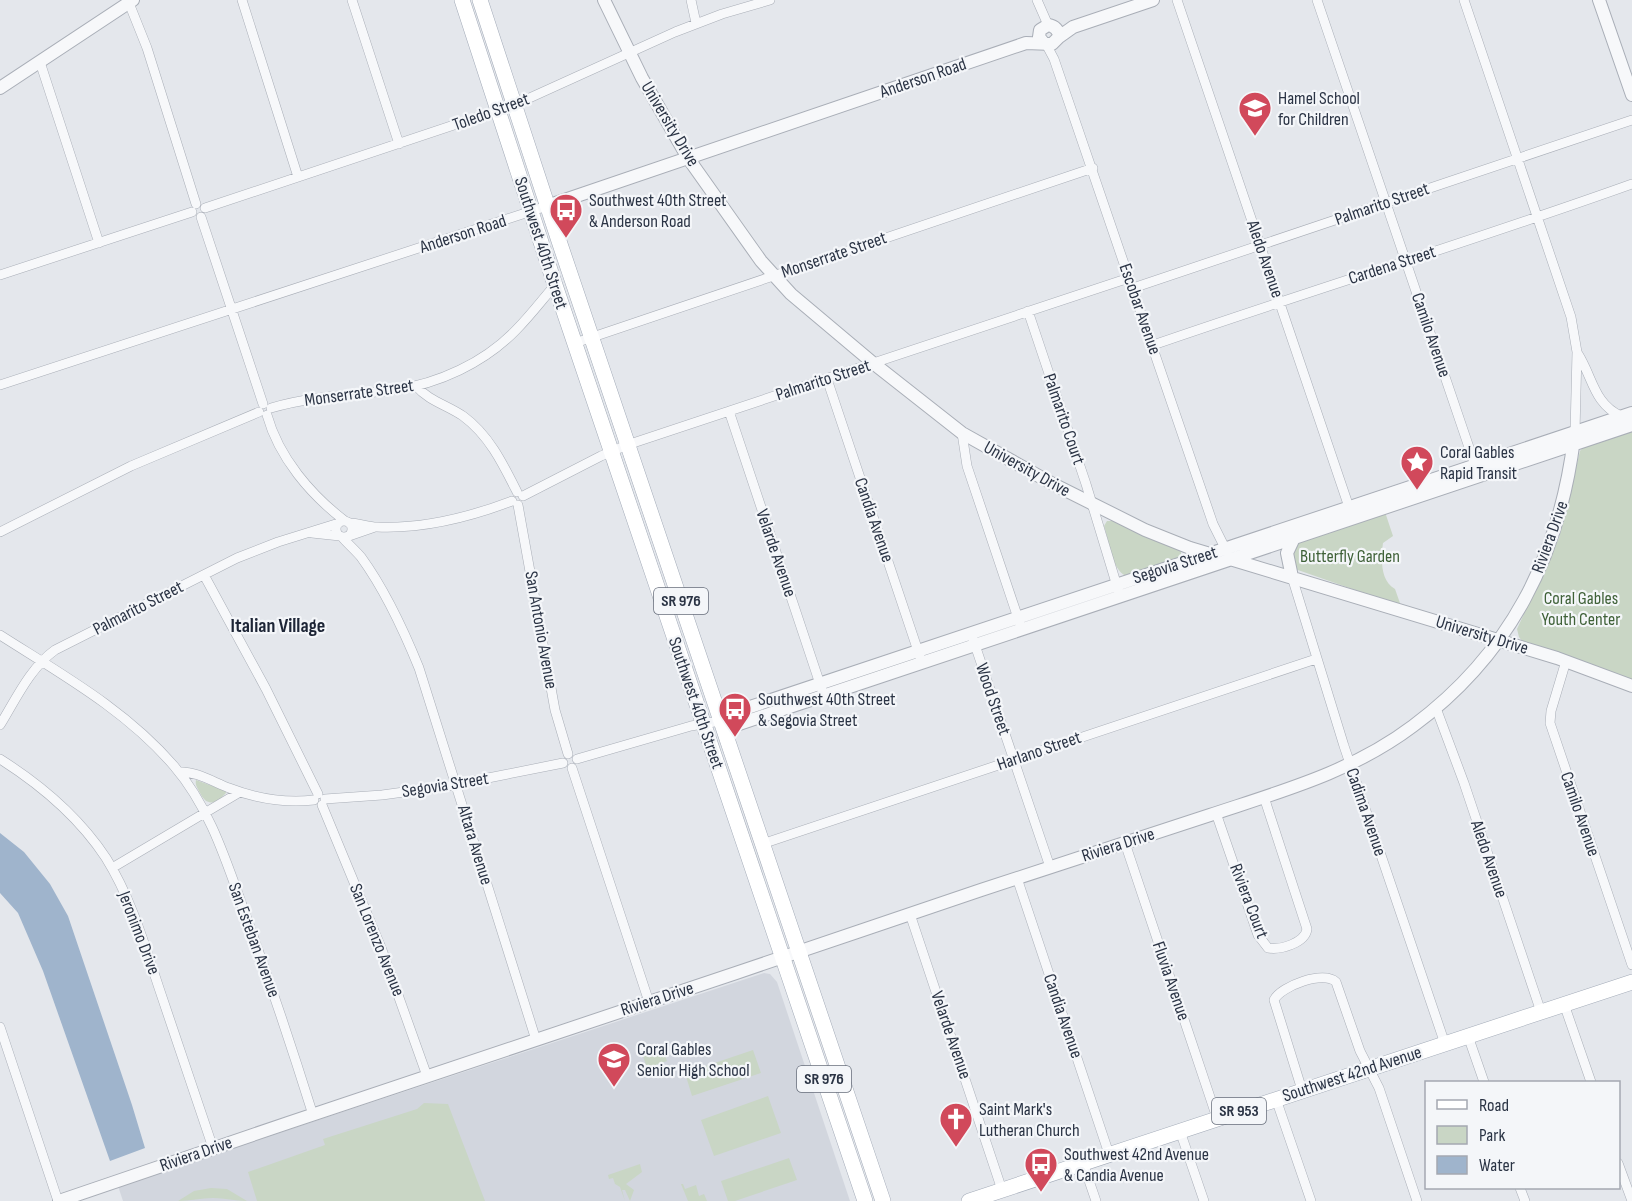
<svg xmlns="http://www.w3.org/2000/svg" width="1632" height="1201" font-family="'Sofia Sans Condensed',sans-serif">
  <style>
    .built { fill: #d2d6de }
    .green { fill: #c9d6c5 }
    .water { fill: #9fb4cc }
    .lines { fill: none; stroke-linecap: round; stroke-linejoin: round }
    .minor-casing { stroke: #a9aeb7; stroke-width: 10 }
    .tertiary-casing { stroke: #a9aeb7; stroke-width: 14 }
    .primary-casing { stroke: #a3abb8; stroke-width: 16 }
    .minor { stroke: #f7f8fa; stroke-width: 9 }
    .tertiary { stroke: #f7f8fa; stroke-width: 12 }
    .primary { stroke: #fff; stroke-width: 15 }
    .labels { text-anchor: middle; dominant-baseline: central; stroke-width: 4.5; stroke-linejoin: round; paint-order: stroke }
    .shield { fill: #f4f6f9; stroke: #676e7b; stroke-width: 1.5 }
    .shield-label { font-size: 16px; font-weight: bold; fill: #2b3445 }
    .street-label { font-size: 18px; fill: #2b3445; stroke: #f4f6f9 }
    .poi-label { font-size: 18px; fill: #2b3445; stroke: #f4f6f9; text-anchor: start }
    .park-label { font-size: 18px; fill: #3f6138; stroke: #f4f6f9 }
    .neighbourhood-label { font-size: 20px; font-weight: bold; fill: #1d2536; stroke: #f4f6f9 }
  </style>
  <rect width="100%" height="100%" fill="#e4e7ec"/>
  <!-- built -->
  <path class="built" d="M764,973L770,974L777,982L850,1201H123L118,1186Z"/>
  <!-- green -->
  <path class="green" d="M1632,430V683L1522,641L1519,637L1517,629L1559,538L1580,451L1584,446Z
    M1385,512L1393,536L1383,543C1381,558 1380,581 1395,589L1401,606L1295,569L1292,553L1298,541Z
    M1107,521H1113L1181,550V557L1126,576C1111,569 1109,540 1104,526Z
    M196,780L226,791V793C216,804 207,807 200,793C197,787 195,785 196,780Z
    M662,1047L667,1061L647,1068L642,1053Z
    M753,1050L761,1073L692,1096L685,1073Z
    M768,1096L781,1133L714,1156L701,1120Z
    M424,1103L448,1104L485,1201H257L248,1172L325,1145L323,1139L417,1109Z
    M789,1158L797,1180L735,1201H728L721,1181Z
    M640,1164L642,1172L626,1184L634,1190L630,1201L625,1190H622L625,1201L620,1187L615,1184L613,1178L609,1179L608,1175Z
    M683,1184L685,1189L696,1185L699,1196L704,1194L707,1201H688L681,1184Z
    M211,1188L227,1189L247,1201C235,1201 225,1198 213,1198C201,1198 190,1201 178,1201L194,1191Z"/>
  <!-- water -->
  <path class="water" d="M0,833L24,852L50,884L68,916L132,1105L145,1148L110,1161L43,971L18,913L0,893Z"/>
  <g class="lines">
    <!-- minor casing -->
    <g class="minor-casing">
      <path id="minor" d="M242,0L298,177
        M352,0L399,144
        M691,0L696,23
        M1037,0L1048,25
        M1177,0L1351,513
        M1317,0L1475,465
        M1464,0L1571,317L1577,352L1575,432
        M129,3L147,48L196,204
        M1046,44L1054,59L1213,524L1227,552
        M40,62L99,243
        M205,208L514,105L675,32L722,14L770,0
        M201,217L263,404
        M0,275L192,212
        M1133,288L1632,120
        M1028,311L1086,484L1120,596
        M575,343L1093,168
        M1153,345C1312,290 1473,241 1632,184
        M1578,354C1593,378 1594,404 1621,416
        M827,379L920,657
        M0,385L547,206
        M416,386C429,401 447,405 463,416C489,435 503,464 517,492
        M271,408C311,396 352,395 394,390C438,384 484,363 516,330C530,316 542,300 555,285
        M729,411L822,690
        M267,415C279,458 311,495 345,521
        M962,433L967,466L1020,624
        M523,496L601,456L627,445L1129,278
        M518,505L555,710L568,754
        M336 529a8 8 0 1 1 16 0a8 8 0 1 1-16 0Z
        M349,523C359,523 368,527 377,527C422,529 470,517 512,501
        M0,532L131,466L259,412
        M312,533L340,536
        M349,536L375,527
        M342,537C348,544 355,550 361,557C385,590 404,631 419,668L536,1040
        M204,575L266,689L318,794
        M1292,577L1344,746L1445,1044
        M0,635C61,674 126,710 174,766C211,809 227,864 246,916C270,982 292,1048 313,1115
        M973,639L1050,867
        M1566,661L1551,711L1550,723L1632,965
        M1436,708L1464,783L1541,1012
        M0,725C16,699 30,668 55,650L237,558L278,542L339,523
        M0,759C41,785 79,817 106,858C131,898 144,943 159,988C177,1042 195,1095 213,1148
        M577,759L691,726L720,721
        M572,768L649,1002
        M179,772C196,771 213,782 229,788C255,798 286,803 314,800
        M325,799L382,795L448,786L563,763
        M322,805L382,950L427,1076
        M1216,813L1258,935L1268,948C1281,950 1305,943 1307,929L1264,797
        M1125,843L1217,1118
        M762,844L1316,659
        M112,868L240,792
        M1017,878L1109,1154
        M910,914L1002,1190
        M1564,1004L1591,1082
        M0,1027L58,1201
        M1468,1036L1484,1082
        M1302,1090L1274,1000C1281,986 1324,970 1336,982L1360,1051L1379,1088L1417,1201
        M1276,1099L1311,1201
        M1180,1131L1204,1201
        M1083,1163L1096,1201
        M1618,1163L1632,1201
        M1520,1188L1525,1201"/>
    </g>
    <!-- tertiary casing -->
    <g class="tertiary-casing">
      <path id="tertiary" d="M604,0L642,78L688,158L761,261L791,294L873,363L962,433L1053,484L1145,530L1190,548L1210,554
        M1599,0L1632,95
        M1059,37L1073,27L1153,0
        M0,88L133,0
        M547,206L1026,43L1052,44L1059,37C1059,30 1055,26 1048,25L1040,30L1039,37L1043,42
        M1632,413L726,715L720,721L730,727L733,726L1632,425
        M1230,559L1557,658L1632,686
        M1292,577L1287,553L1294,538
        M59,1201C284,1123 510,1049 736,973C818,946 899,917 981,890C1057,865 1134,840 1210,815C1282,791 1352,772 1413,726C1510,654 1559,557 1574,439"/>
    </g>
    <!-- primary casing -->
    <g class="primary-casing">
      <path id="primary" d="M462,0L555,285L865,1201
        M480,0L559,241L883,1201
        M969,1201L1632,982"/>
    </g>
    <!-- minor -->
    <use href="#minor" class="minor"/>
    <!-- tertiary -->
    <use href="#tertiary" class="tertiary"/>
    <!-- primary -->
    <use href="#primary" class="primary"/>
  </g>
  <!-- icons -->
  <defs>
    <g id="school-pin" transform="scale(1.725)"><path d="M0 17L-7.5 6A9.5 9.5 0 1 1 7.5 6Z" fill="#d1495b" stroke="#f4f6f9"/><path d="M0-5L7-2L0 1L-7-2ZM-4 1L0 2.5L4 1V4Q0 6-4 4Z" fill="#fff"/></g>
    <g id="bus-pin" transform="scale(1.725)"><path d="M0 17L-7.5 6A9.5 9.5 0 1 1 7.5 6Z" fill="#d1495b" stroke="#f4f6f9"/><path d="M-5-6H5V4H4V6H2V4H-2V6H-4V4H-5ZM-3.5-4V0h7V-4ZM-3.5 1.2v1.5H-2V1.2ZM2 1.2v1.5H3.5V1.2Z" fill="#fff"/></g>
    <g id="sight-pin" transform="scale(1.725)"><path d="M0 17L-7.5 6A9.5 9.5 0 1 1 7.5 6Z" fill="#d1495b" stroke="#f4f6f9"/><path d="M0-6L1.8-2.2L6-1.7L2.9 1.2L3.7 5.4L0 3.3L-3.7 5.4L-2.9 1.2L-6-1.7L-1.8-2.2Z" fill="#fff"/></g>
    <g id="church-pin" transform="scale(1.725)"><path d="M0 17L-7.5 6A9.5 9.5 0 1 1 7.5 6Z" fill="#d1495b" stroke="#f4f6f9"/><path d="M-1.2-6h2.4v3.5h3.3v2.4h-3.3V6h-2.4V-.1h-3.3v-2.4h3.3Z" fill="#fff"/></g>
  </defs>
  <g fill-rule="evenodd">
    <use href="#school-pin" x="1255" y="108"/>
    <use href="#bus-pin" x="566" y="210"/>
    <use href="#sight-pin" x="1417" y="462"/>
    <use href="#bus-pin" x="735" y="709"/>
    <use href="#school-pin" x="614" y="1059"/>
    <use href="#church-pin" x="956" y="1119"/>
    <use href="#bus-pin" x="1041" y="1164"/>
  </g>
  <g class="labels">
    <!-- shield labels -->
    <g class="shield">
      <rect x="654" y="588" width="54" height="26" rx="4.5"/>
      <rect x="797" y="1066" width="54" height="26" rx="4.5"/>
      <rect x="1212" y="1098" width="54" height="26" rx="4.5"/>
    </g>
    <g class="shield-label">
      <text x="681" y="601">SR 976</text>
      <text x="824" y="1079">SR 976</text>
      <text x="1239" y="1111">SR 953</text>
    </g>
    <!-- street labels -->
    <g class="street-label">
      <text transform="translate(923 78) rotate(-19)">Anderson Road</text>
      <text transform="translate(491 112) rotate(-20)">Toledo Street</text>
      <text transform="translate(670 124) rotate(59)">University Drive</text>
      <text transform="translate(1382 204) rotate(-19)">Palmarito Street</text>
      <text transform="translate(463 234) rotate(-18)">Anderson Road</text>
      <text transform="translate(541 243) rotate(72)">Southwest 40th Street</text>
      <text transform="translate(834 255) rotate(-19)">Monserrate Street</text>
      <text transform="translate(1265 259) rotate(71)">Aledo Avenue</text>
      <text transform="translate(1392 265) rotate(-18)">Cardena Street</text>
      <text transform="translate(1140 309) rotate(71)">Escobar Avenue</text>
      <text transform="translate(1431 335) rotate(71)">Camilo Avenue</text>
      <text transform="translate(823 380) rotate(-18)">Palmarito Street</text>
      <text transform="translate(359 393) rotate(-8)">Monserrate Street</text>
      <text transform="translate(1064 419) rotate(71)">Palmarito Court</text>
      <text transform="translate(1027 469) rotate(29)">University Drive</text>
      <text transform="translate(874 520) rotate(71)">Candia Avenue</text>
      <text transform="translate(1550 537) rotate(-70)">Riviera Drive</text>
      <text transform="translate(776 553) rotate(71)">Velarde Avenue</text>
      <text transform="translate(1175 565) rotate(-18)">Segovia Street</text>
      <text transform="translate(138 608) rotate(-27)">Palmarito Street</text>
      <text transform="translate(541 630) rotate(80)">San Antonio Avenue</text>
      <text transform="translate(1482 635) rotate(17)">University Drive</text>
      <text transform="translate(993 699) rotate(71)">Wood Street</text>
      <text transform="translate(696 703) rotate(71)">Southwest 40th Street</text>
      <text transform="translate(1039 751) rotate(-19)">Harlano Street</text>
      <text transform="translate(445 785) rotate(-9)">Segovia Street</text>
      <text transform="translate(1366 812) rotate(71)">Cadima Avenue</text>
      <text transform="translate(1580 814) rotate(71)">Camilo Avenue</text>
      <text transform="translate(475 845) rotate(73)">Altara Avenue</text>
      <text transform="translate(1118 845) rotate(-18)">Riviera Drive</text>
      <text transform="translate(1489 859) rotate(71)">Aledo Avenue</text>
      <text transform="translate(1249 901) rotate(69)">Riviera Court</text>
      <text transform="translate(139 933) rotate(69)">Jeronimo Drive</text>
      <text transform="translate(254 940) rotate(70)">San Esteban Avenue</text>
      <text transform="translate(377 940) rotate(68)">San Lorenzo Avenue</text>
      <text transform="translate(1171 981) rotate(71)">Fluvia Avenue</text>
      <text transform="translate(657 999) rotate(-18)">Riviera Drive</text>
      <text transform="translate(1063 1016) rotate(71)">Candia Avenue</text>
      <text transform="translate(951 1035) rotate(71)">Velarde Avenue</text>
      <text transform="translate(1352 1074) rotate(-18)">Southwest 42nd Avenue</text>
      <text transform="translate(196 1154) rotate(-19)">Riviera Drive</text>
    </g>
    <!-- poi labels -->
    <g class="poi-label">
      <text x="1278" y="98">Hamel School<tspan x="1278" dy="21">for Children</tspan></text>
      <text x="589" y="200">Southwest 40th Street<tspan x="589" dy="21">&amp; Anderson Road</tspan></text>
      <text x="1440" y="452">Coral Gables<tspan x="1440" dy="21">Rapid Transit</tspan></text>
      <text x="758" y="699">Southwest 40th Street<tspan x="758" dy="21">&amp; Segovia Street</tspan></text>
      <text x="637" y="1049">Coral Gables<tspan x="637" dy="21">Senior High School</tspan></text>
      <text x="979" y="1109">Saint Mark's<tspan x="979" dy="21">Lutheran Church</tspan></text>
      <text x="1064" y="1154">Southwest 42nd Avenue<tspan x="1064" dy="21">&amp; Candia Avenue</tspan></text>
    </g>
    <!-- park labels -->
    <g class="park-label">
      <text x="1350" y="556">Butterfly Garden</text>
      <text x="1581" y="598">Coral Gables<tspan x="1581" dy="21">Youth Center</tspan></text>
    </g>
    <!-- neighbourhood labels -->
    <g class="neighbourhood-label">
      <text x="278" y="626">Italian Village</text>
    </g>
  </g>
  <!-- legend -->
  <rect x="1425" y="1081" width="195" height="108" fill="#f4f6f9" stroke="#a4a8b1" stroke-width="1.5"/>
  <rect x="1437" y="1100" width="30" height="9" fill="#ffffff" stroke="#a4a8b1" stroke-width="1.5"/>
  <text x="1479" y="1111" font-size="18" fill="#2b3445">Road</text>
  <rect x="1437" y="1126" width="30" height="18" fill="#c9d6c5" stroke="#a4a8b1" stroke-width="1.5"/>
  <text x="1479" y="1141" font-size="18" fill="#2b3445">Park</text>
  <rect x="1437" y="1156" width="30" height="18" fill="#9fb4cc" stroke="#a4a8b1" stroke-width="1.5"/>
  <text x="1479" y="1171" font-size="18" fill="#2b3445">Water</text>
</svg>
